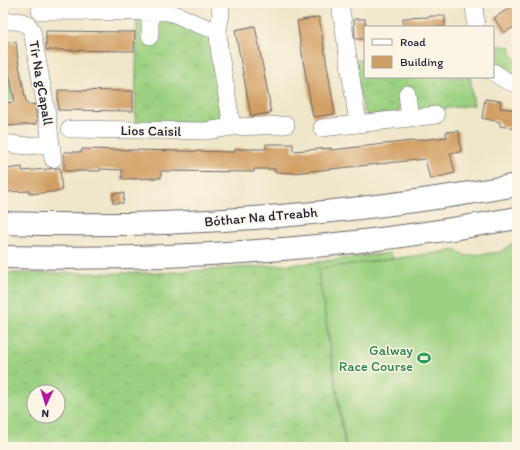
<svg xmlns="http://www.w3.org/2000/svg" width="520" height="450" font-family="Itim,sans-serif">
  <style>
    .grass { fill: url(#grass-tufts); stroke: #5f7a5e; fill-rule: evenodd }
    .garden { fill: #9cd181; stroke: #5f7a5e }
    .building { fill: #d19f64 }
    .lines { fill: none; stroke-linecap: round; stroke-linejoin: round }
    .minor-casing { stroke: #6a676d; stroke-width: 18 }
    .highway-casing { stroke: #6a676d; stroke-width: 24 }
    .minor { stroke: #fff; stroke-width: 17 }
    .highway { stroke: #fff; stroke-width: 22 }
    .labels { text-anchor: middle; dominant-baseline: central; stroke-width: 3; stroke-linejoin: round; paint-order: stroke }
    .street-label { font-size: 14px; fill: #22223b; stroke: #fcf5e5 }
    .leisure-label { font-size: 14px; fill: #27864d; stroke: #fcf5e5; text-anchor: end }
  </style>
  <defs>
    <pattern id="grass-tufts" width="24" height="20" patternUnits="userSpaceOnUse"><rect width="24" height="20" fill="#9cd181"/><path d="M3 7l-1-3M5 7V3M7 7l1-3M15 17l-1-3M17 17v-4M19 17l1-3" fill="none" stroke="#86b370"/></pattern>
  </defs>
  <rect width="100%" height="100%" fill="#fcf5e5"/>
  <filter id="ink" filterUnits="userSpaceOnUse"><feTurbulence type="fractalNoise" baseFrequency=".025" numOctaves="2"/><feDisplacementMap in="SourceGraphic" scale="8" xChannelSelector="R" yChannelSelector="G"/><feConvolveMatrix kernelMatrix="1 2 1 2 8 2 1 2 1" color-interpolation-filters="sRGB"/></filter>
  <filter id="wash" filterUnits="userSpaceOnUse"><feTurbulence type="fractalNoise" baseFrequency=".012" numOctaves="4" result="noise"/><feDisplacementMap in="SourceGraphic" scale="16" xChannelSelector="R" yChannelSelector="G"/><feGaussianBlur stdDeviation="0.9" result="paint"/><feColorMatrix in="noise" values="0 0 0 0 0 0 0 0 0 0 0 0 0 0 0 0 0 1.4 0 .05"/><feComposite in="paint" operator="in"/></filter>
  <g filter="url(#wash)">
    <rect width="100%" height="100%" fill="#f0e7ca"/>
    <!-- grass -->
    <path class="grass" d="M164,18L206,34L212,42L222,117L217,123H135L137,20H141L143,24L157,26L160,22Z
      M493,45L511,47C509,55 514,55 517,61C518,65 517,73 517,78L498,67L493,63Z
      M353,60H365V77H470L474,105L422,111L416,108L401,105L397,113L369,115L364,112Z
      M3,65L7,69L11,94H14V99L8,100V98L3,99Z
      M390,253L394,259L318,270L345,447H3V273H161L310,263ZM34,392H58V416H34Z"/>
    <!-- garden -->
    <path class="garden" d="M517,240V447H346L318,269L457,250L466,256L500,252Z"/>
    <g id="blocks">
      <!-- building -->
      <path class="building" d="M517,3V25L504,33L494,18Z
        M430,16H445V27H403V18L430,17Z
        M319,17L335,114L313,117L304,66L297,21Z
        M354,19H365V39H355Z
        M255,26L270,104H269L271,113L251,116L235,30Z
        M46,31L135,32L134,51L46,50Z
        M16,42L18,60L26,101H27L28,105L35,104L37,124L6,126L5,117L3,118V103L15,102L7,63H3V43Z
        M58,90L133,91V111L58,110Z
        M485,99L501,101L500,108L517,110V129L500,126V122L482,118Z
        M459,131L461,152L450,153L455,173L430,179L425,159L293,173L275,172V169H254V172L161,171V178L122,179V170L100,169V171H64V152H82V149L235,152V149H266V144H293V151L331,148V150L447,137L446,132Z
        M22,167V171L60,168L62,191L30,194V191L6,192V190H3V171H6V169Z
        M113,193H124L123,203H113Z"/>
    </g>
  </g>
  <g filter="url(#ink)">
    <use href="#blocks" fill-opacity="0" stroke="#6a676d" stroke-width="1"/>
    <g class="lines">
      <!-- minor casing -->
      <g class="minor-casing">
        <path id="minor" d="M220,3L221,15L218,30L219,48L232,127
          M340,3L358,124
          M474,3L476,27
          M40,11L167,12C178,14 187,20 197,24C204,27 211,29 218,30
          M3,21C15,21 26,19 32,31L46,108L53,159
          M150,36V13
          M493,72L507,81L517,84
          M407,94L410,118
          M322,128L436,115
          M70,129L205,131L232,127L286,125
          M3,143L27,146L51,144"/>
      </g>
      <!-- highway casing -->
      <g class="highway-casing">
        <path id="highway" d="M3,223C175,229 347,215 517,185
          M3,257C175,261 348,249 517,218"/>
      </g>
      <!-- minor -->
      <use href="#minor" class="minor"/>
      <!-- highway -->
      <use href="#highway" class="highway"/>
    </g>
  </g>
  <!-- icons -->
  <defs>
    <g id="stadium-bare" transform="scale(1.08)"><path d="M0-5a6.5 5 0 1 0 0 10a6.5 5 0 1 0 0-10ZM-3.5-1.8h7v3.6h-7Z" fill="#2e9e5b" stroke="#fcf5e5" stroke-width="2.5" paint-order="stroke"/></g>
  </defs>
  <g fill-rule="evenodd">
    <use href="#stadium-bare" x="424" y="358"/>
  </g>
  <g class="labels">
    <!-- street labels -->
    <g class="street-label">
      <text transform="translate(41 83) rotate(80)">Tír Na gCapall</text>
      <text transform="translate(151 131) rotate(1)">Lios Caisil</text>
      <text transform="translate(261 217) rotate(-5)">Bóthar Na dTreabh</text>
    </g>
    <!-- leisure labels -->
    <g class="leisure-label">
      <text x="413" y="350">Galway<tspan x="413" dy="16">Race Course</tspan></text>
    </g>
  </g>
  <!-- margin -->
  <rect width="520" height="450" fill="none" stroke="#fcf5e5" stroke-width="16"/>
  <!-- legend -->
  <rect x="364" y="26" width="130" height="52" fill="#fcf5e5" stroke="#a5a1a1"/>
  <rect x="372" y="39" width="20" height="6" fill="#ffffff" stroke="#a5a1a1"/>
  <text x="400" y="46" font-size="12" fill="#22223b">Road</text>
  <rect x="372" y="56" width="20" height="12" fill="#d19f64" stroke="#a5a1a1"/>
  <text x="400" y="66" font-size="12" fill="#22223b">Building</text>
  <!-- north arrow -->
  <g transform="translate(46 404) rotate(184)"><circle r="19" fill="#fcf5e5" stroke="#a5a1a1"/>
  <path d="M0-3L7 15L0 10L-7 15Z" fill="#b5179e"/>
  <text y="-6" font-size="11" font-weight="bold" text-anchor="middle" fill="#22223b">N</text>
  </g>
</svg>
